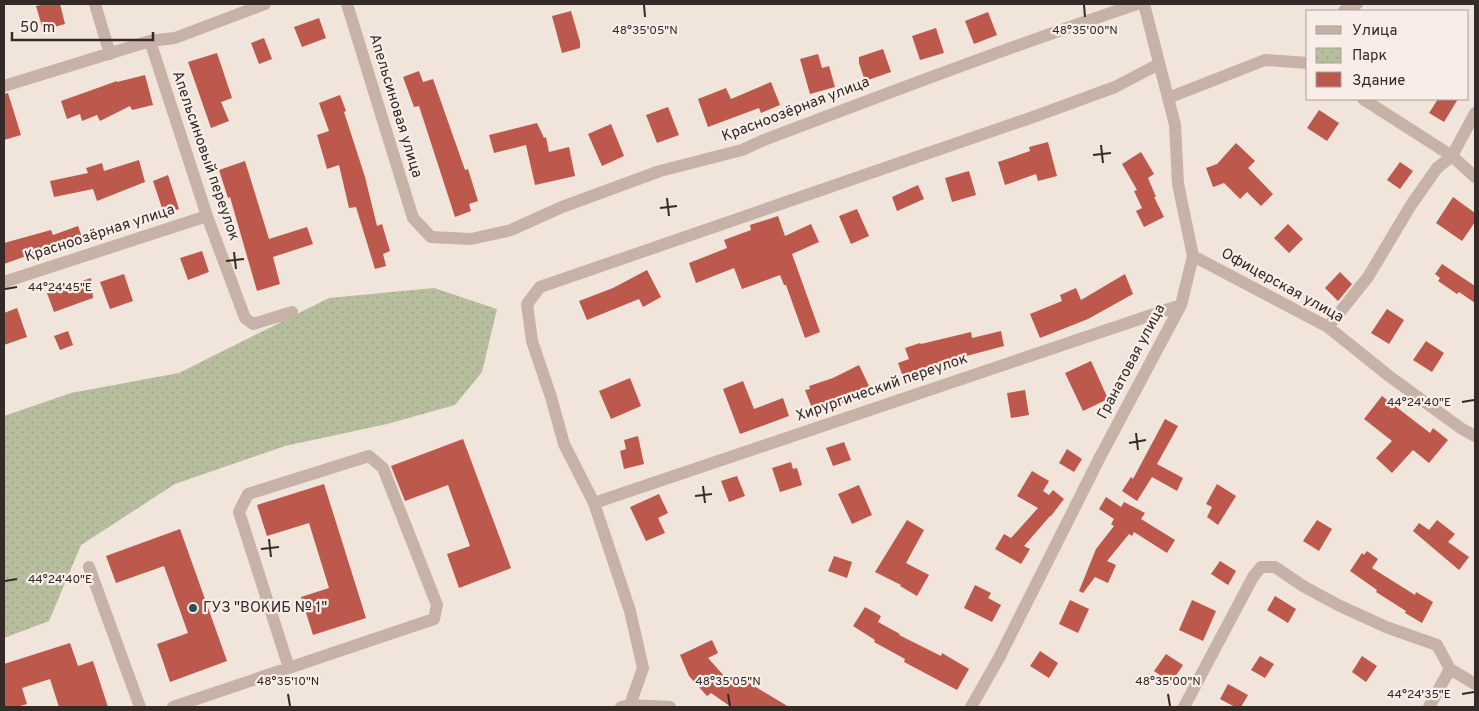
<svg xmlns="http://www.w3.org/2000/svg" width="1479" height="711" font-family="Overpass,sans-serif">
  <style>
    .park { fill: url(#park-dots) }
    .building { fill: #bd594c }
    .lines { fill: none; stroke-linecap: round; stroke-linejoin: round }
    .minor { stroke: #c7b2a8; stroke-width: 12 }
    .ticks { fill: none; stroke: #342a28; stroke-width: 2 }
    .poi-dot { fill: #21534f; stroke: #f8eee7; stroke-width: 2 }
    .labels { text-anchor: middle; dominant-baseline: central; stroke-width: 4.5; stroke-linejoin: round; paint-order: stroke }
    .street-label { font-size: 15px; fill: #342a28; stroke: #f8eee7 }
    .poi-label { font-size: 15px; fill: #342a28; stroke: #f8eee7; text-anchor: start }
    .ticks-label { font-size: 12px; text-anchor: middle; fill: #342a28; stroke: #f8eee7; stroke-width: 4.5; stroke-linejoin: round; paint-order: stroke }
  </style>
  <defs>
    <pattern id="park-dots" width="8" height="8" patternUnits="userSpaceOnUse" patternTransform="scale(1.25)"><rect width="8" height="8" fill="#b7be9d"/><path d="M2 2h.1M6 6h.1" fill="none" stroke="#9ea387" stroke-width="1.8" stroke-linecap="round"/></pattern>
  </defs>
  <rect width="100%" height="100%" fill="#f0e4db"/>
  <!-- park -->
  <path class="park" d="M434,288L497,309L482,372L455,405L387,424L285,446L175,484L81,545L49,621L4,638V416L71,393L179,373L329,298Z"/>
  <!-- building -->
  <path class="building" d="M46,4H60L65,24L43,30L36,6Z
    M571,11L580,42V48L562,53L552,16Z
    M988,12L997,35L974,44L965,21Z
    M319,18L326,38L302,47L294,27Z
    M936,28L944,53L920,60L912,36Z
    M264,38L272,59L259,64L251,43Z
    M883,49L891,72L865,81L859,63V57Z
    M217,53L232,98L221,102L229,121L211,128L188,62Z
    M818,54L822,68L829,66L835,87L810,94L800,59Z
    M419,71L423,82L433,79L465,170L468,169L478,201L469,204L471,211L455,217L419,106L414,107L403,77Z
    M145,75L153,105L132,110L130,106L100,121L97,115L82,121L80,114L67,119L61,101L117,81V82Z
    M771,82L780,105L761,113L759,108L708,127L698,99L726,88L731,99Z
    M8,93L21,135L4,140V94Z
    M340,95L346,111L344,112L365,177L377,226L382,224L390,251L383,254L386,266L375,269L356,207L349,208L339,165L327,169L317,135L329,131L319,103Z
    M1438,99H1458L1444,122L1429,113Z
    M668,107L679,135L657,143L646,115Z
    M1319,110L1339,123L1327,141L1307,128Z
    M537,123L544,138L546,137L549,152L569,147L575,176L535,185L526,145L494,153L489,135Z
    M611,124L624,156L602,166L588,134Z
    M1048,142L1057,176L1038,181L1036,174L1005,185L998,162L1030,151L1029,147Z
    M1236,143L1255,161L1248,168L1273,194L1261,206L1247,192L1240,199L1224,183L1213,187L1206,168L1217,164Z
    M1141,152L1154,174L1148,178L1156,197H1154L1164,217L1144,227L1136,211L1142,208L1134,191L1137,190L1122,164Z
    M139,160L145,182L97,201L93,189L54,197L50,181L88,173L86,168L102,163L104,171Z
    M245,161L269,239L307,227L313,244L273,257L280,284L257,291L230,197L228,198L219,170Z
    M1400,162L1413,171L1400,189L1387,180Z
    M969,171L976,195L952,202L945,178Z
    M168,175L179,209L164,214L153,181Z
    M918,185L924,199L897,211L892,197Z
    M1453,197L1475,213V222L1462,241L1436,223Z
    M857,209L869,236L851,244L839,216Z
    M778,216L785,236L811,224L819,242L792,254L820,332L805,338L786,285H784L780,275L742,289L734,268L696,283L689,263L727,248L724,240L751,230L750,225Z
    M1288,224L1303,239L1289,253L1274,238Z
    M78,226L84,243L68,249L67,247L41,255L40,251L4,264V243L51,230L53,235Z
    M202,251L209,272L188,280L180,258Z
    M1442,264L1475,286V303L1459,292L1457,294L1438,281L1440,278L1435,274Z
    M647,270L661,297L643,307L639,299L587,320L579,301L613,288Z
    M1340,272L1352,284L1338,301L1325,288Z
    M124,274L133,301L110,309L100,282Z
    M1125,274L1133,294L1088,319L1040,338L1030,314L1062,301L1060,295L1076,288L1081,300Z
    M91,278L93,298L54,312L47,293Z
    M17,308L27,337L4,345V313Z
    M1387,309L1404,320L1389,344L1371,333Z
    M68,331L73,345L60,350L54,336Z
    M1001,331L1004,346L929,366L931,372L905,382L898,363L909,359L905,348L920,343L921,344L971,332L972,338Z
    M1426,341L1444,353L1432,372L1413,360Z
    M1091,361L1108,399L1083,411L1065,373Z
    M859,365L869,386L847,397L848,401L819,411L817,406L812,408L805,390L810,389L809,386L833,378Z
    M630,378L641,406L611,419L599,391Z
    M743,381L754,409L783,398L789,416L740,434L723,389Z
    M1025,390L1029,415L1011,418L1007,393Z
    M1382,396L1430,433L1433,428L1448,440L1429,463L1413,450L1392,473L1376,458L1392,441L1364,419Z
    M1165,419L1178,426L1157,464L1183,478L1177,491L1152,477L1137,501L1122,491L1131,477L1133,479Z
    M638,436L644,464L624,469L620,451L626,449L624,440Z
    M463,439L511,568L459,588L447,554L470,546L448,485L405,501L391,466Z
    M844,442L851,460L833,466L826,448Z
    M1067,449L1082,459L1074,472L1059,463Z
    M791,462L793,469L797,468L802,485L780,492L772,468Z
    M1032,471L1049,481L1043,491L1049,495L1053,490L1064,499L1051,516H1050L1024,546L1030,549L1021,564L995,549L1004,534L1011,538L1038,508L1017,496Z
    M737,476L745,496L729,502L721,481Z
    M324,484L366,618L313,635L301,597L329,588L309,523L267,536L257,505Z
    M1217,484L1236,496L1218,525L1207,517L1212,507L1206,504Z
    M859,485L872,515L852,524L838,494Z
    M659,494L668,513L658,518L665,533L646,541L630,507Z
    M1106,497L1121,507L1124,502L1145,513L1141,519L1175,540L1167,553L1134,532L1132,536L1129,534L1107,561L1116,565L1108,583L1095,577L1083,593L1079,591L1096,549L1114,526L1111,524L1114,519L1099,509Z
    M907,520L924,530L906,563L929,575L917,596L900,586L901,585L875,572Z
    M1317,520L1332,529L1319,551L1303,541Z
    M1437,520L1455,534L1448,542L1469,557L1459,570L1413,531L1419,523L1429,530Z
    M180,529L227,661L170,682L157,644L188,633L164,566L116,583L106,556Z
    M1367,551L1378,559L1372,568L1415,595L1416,592L1433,602L1422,623L1405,613L1406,611L1376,592L1377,590L1350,571L1362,553L1364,555Z
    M834,556L852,562L847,578L828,571Z
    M1220,561L1236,571L1228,585L1211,574Z
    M975,585L991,593L988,598L1001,605L992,622L964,608Z
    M1275,596L1296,609L1288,623L1267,610Z
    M1070,600L1089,609L1078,633L1059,624Z
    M1192,600L1216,611L1203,641L1179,630Z
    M865,607L881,616L878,622L900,634L899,635L941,656L942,653L969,669L957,690L904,662L905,659L874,642L875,640L853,626Z
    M712,640L718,653L708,658L733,686L735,682L740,686L744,680L789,707H731L711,693L707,696L689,676L680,655Z
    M70,643L78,666L93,661L108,707H59L50,679L22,688L27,704L17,707H4V664Z
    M1040,651L1058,663L1049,678L1030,666Z
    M1166,654L1183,665L1171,683L1154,671Z
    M1260,656L1274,664L1265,678L1251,670Z
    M1362,656L1377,666L1366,682L1352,672Z
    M1228,684L1248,695L1241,707H1235L1220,699Z"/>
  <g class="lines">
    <!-- minor -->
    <path class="minor" d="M95,4L110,54
      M347,4L413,218L431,237L471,239L511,230L562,207L660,171L742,150L764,140C888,93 1012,46 1137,4
      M1344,11L1347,8L1357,4
      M150,41L207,216L245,318L253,324L292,312
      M4,86L150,41L175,38L265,4
      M1168,98L1265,60L1308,63
      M1363,99L1452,156L1475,177
      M1193,256L1328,327L1389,376L1462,429L1475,436
      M4,282L207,216
      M1328,327L1368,277L1411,205L1437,168L1452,156L1475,113
      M594,503L1181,305
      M89,567L140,707
      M1450,669L1475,684
      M630,705L670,707
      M173,707L434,619L437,605L383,468L369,456L248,494L239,512L289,668
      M621,707L630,705L643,668L630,611L594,503L564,444L551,397L532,341L527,304L540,287L1036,116L1115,87L1159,64
      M971,707L999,658L1100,457L1181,305L1193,256L1178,184L1175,125L1144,4
      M1184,707L1253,577L1261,567H1275L1303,586L1338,605L1386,627L1437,645L1450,669
      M1429,707L1450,669"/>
  </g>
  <!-- ticks -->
  <path class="ticks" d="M644,5L645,17M1084,5L1085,17M1101,145L1103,163M1093,155L1111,153M667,198L669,216M660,208L677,206M234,252L236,269M226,261L244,259M5,289L17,287M1462,402L1474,400M1136,433L1138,450M1129,443L1146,440M703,486L705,503M695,496L712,494M269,539L271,557M261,549L279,547M5,581L17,579M288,694L290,706M728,694L730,706M1168,694L1170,706M1462,694L1474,692"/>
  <!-- markers -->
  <circle class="poi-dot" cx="193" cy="608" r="5"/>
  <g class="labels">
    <!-- street labels -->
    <g class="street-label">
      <text transform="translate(395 106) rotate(73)">Апельсиновая улица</text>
      <text transform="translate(796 110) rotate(-21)">Красноозёрная улица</text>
      <text transform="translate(205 156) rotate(71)">Апельсиновый переулок</text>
      <text transform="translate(100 234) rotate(-18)">Красноозёрная улица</text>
      <text transform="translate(1282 286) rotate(29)">Офицерская улица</text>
      <text transform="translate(1132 362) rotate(-62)">Гранатовая улица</text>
      <text transform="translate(882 388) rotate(-19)">Хирургический переулок</text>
    </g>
    <!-- poi labels -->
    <g class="poi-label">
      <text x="203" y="608">ГУЗ "ВОКИБ № 1"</text>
    </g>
  </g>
  <g class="ticks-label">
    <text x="645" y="34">48°35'05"N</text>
    <text x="1085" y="34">48°35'00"N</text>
    <text x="60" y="291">44°24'45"E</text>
    <text x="1419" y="406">44°24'40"E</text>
    <text x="60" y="583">44°24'40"E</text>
    <text x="288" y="685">48°35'10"N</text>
    <text x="728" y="685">48°35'05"N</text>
    <text x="1168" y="685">48°35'00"N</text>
    <text x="1419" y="698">44°24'35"E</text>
  </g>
  <!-- border -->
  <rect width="1479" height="711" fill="none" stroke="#342a28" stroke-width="10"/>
  <!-- legend -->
  <rect x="1306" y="10" width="162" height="90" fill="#f8eee7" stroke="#aaa09b"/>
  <rect x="1316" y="26" width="25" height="8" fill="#c7b2a8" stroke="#aaa09b"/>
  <text x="1352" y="35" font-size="15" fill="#342a28">Улица</text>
  <rect x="1316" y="48" width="25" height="15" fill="url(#park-dots)" stroke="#aaa09b"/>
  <text x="1352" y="60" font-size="15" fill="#342a28">Парк</text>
  <rect x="1316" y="72" width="25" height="15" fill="#bd594c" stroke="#aaa09b"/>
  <text x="1352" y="85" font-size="15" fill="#342a28">Здание</text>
  <!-- scale -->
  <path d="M12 32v8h141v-8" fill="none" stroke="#342a28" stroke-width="2.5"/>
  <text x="20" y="32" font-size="15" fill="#342a28" stroke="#f8eee7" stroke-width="4" paint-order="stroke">50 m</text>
</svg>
